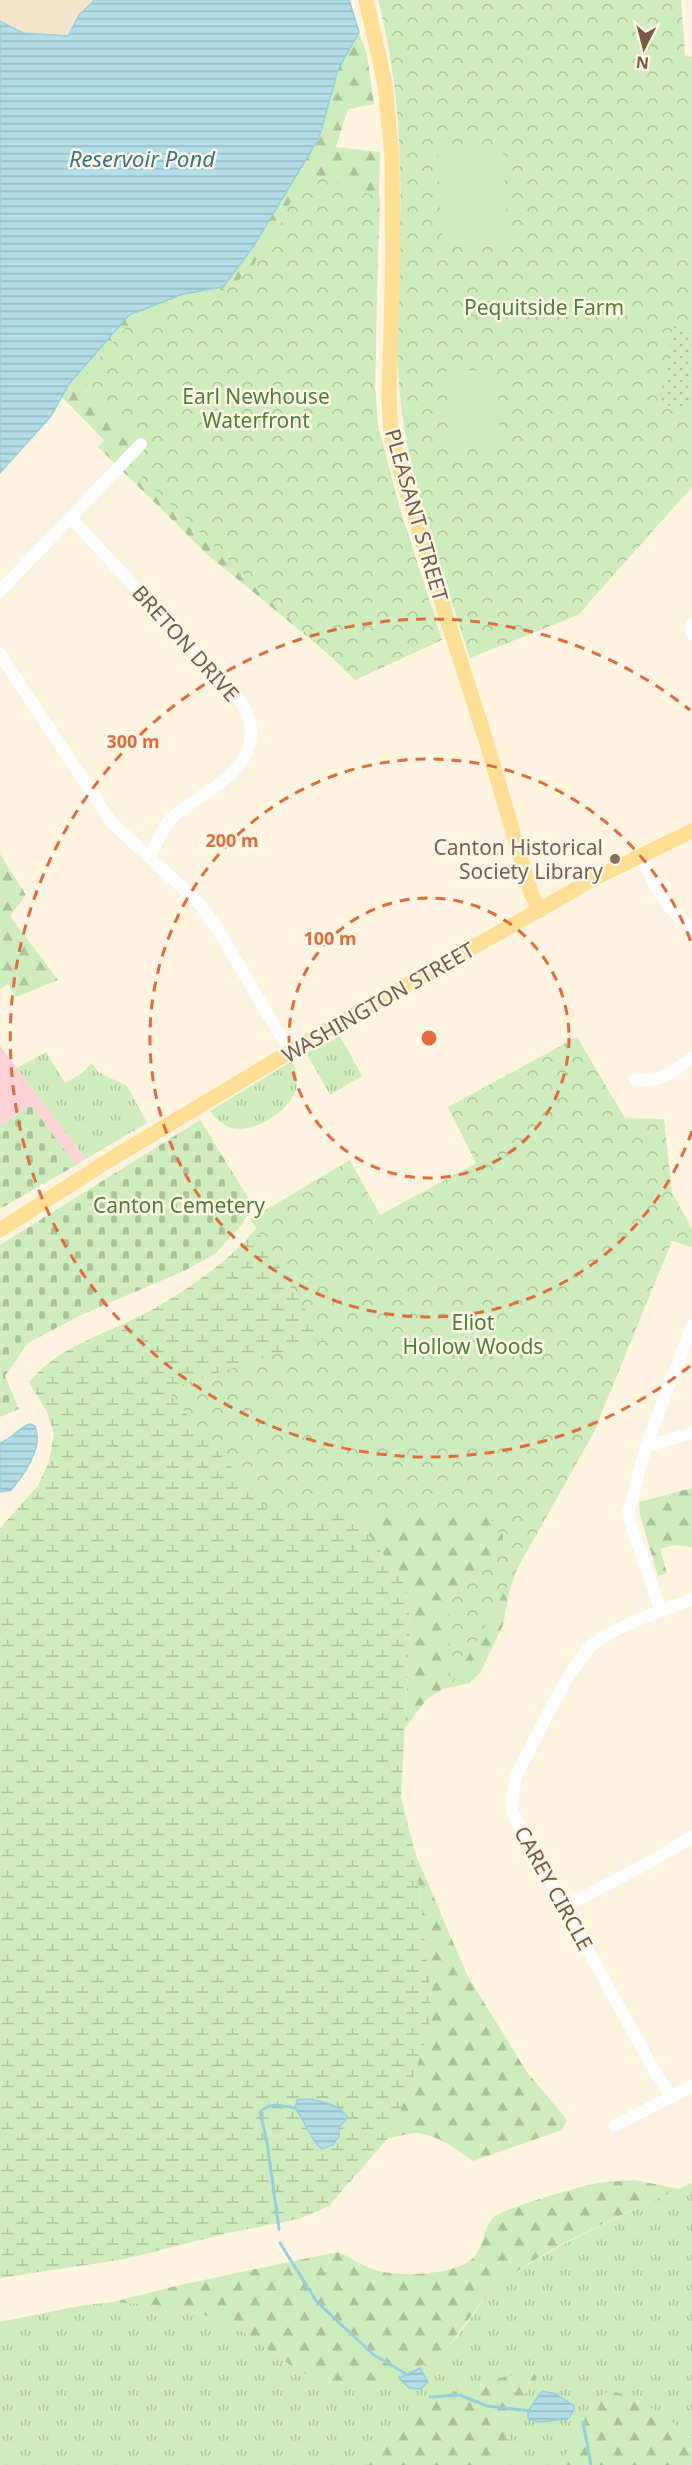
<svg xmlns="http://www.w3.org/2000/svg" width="692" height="2465" font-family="'Noto Sans',sans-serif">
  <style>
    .residential { fill: #f6e6ce }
    .medical { fill: #fdd3d5 }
    .grass { fill: url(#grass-tufts) }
    .forest { fill: url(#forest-firs) }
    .wetland { fill: url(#wetland-marsh); fill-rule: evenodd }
    .cemetery { fill: url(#cemetery-stones) }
    .park { fill: url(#park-crowns) }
    .garden { fill: url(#garden-dots) }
    .pitch { fill: #ceecbe }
    .water { fill: url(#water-rules); stroke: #99cedc; stroke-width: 1.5 }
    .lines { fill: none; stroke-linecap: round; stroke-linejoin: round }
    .stream { stroke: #99cedc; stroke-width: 3 }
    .minor { stroke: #fff; stroke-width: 12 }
    .major { stroke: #ffde96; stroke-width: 15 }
    .ring { fill: none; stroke: #e06b3c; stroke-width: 3; stroke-dasharray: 10 8 }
    .education-dot { fill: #8d6e63; stroke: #fff7e8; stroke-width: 2 }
    .labels { text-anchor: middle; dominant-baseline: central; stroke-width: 5; stroke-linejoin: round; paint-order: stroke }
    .park-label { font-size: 21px; fill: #4c7e3c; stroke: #fff7e8 }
    .street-label { font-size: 21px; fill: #775a45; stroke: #fff7e8 }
    .education-label { font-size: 21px; fill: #785e54; stroke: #fff7e8; text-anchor: end }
    .water-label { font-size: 22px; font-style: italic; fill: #3b7585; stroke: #fff7e8 }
    .centre { fill: #e06b3c; stroke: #fff7e8; stroke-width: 3 }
    .ring-label { font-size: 18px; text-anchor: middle; font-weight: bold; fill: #e06b3c; stroke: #fff7e8; stroke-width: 5; stroke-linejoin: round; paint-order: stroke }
  </style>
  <defs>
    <pattern id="grass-tufts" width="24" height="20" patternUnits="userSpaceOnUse" patternTransform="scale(1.5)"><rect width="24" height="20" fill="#ceecbe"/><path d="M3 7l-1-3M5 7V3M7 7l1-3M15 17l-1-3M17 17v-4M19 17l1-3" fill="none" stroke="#acc29c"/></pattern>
    <pattern id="forest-firs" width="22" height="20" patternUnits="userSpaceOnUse" patternTransform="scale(1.5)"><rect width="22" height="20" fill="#ceecbe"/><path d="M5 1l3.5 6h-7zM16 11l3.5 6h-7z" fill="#acc29c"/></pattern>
    <pattern id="wetland-marsh" width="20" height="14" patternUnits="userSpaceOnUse" patternTransform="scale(1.5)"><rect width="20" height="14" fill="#ceecbe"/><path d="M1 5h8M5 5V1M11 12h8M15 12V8" fill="none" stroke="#acc29c"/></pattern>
    <pattern id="cemetery-stones" width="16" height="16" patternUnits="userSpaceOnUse" patternTransform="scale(1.5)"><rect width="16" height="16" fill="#ceecbe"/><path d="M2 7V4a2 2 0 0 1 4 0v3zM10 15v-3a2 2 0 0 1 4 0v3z" fill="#acc29c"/></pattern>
    <pattern id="park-crowns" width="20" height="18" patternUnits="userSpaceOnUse" patternTransform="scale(1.5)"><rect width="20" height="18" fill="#ceecbe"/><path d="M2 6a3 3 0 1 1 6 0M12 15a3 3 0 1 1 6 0" fill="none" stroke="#acc29c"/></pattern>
    <pattern id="garden-dots" width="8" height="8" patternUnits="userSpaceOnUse" patternTransform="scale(1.5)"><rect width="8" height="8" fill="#ceecbe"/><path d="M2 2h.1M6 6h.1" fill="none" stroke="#acc29c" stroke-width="1.8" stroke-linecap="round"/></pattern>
    <pattern id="water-rules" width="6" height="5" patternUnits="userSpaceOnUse" patternTransform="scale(1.5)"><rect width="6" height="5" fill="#b4dee9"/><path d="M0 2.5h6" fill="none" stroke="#97b7bf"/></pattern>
  </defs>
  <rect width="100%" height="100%" fill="#fef4e0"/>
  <!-- residential -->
  <path class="residential" d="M0,0H95L80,15L68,36L23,33L0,21Z"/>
  <!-- medical -->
  <path class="medical" d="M0,1046L86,1159L76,1165L31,1105L0,1126Z"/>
  <!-- grass -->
  <path class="grass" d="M340,1036L362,1076L330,1095L306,1053Z
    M46,1052L65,1083L82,1073L92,1063L98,1072L127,1086L147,1123L86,1159L17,1068Z
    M292,1061C295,1068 298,1076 297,1084C295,1108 255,1134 232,1128C223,1126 216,1119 210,1111Z
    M692,2183V2465H0V2322C37,2315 75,2305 112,2302C140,2301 188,2309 215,2318C267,2336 300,2391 361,2384C383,2382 428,2366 444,2351C467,2330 480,2296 506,2279C564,2240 629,2212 692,2183Z"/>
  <!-- forest -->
  <path class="forest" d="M359,32L367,55L374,104L348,109L336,147L380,152L375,388L378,426L399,505L326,652L208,555L98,447L104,440L62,397L69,384L129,315L183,294L223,287L253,247L319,138L338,70Z
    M0,854L26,895L10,916L58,980L16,997L8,984L0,990Z
    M415,1344L523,1552L509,1593L503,1625L480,1673L469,1683L443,1689L426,1700L405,1728L410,1627L407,1586L353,1514L338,1463Z
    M692,1488V1547L674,1545L660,1549L667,1573L658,1576L640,1515L639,1502Z
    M415,1853L467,1975L527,2072L567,2120L562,2130L473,2161C457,2149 437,2135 417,2133C408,2133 397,2137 388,2138L409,2091L431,1996Z
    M635,2180L679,2189C624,2214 553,2244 505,2280C486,2294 471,2316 457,2335C453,2340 448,2348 443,2352C417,2373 359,2393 327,2383C293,2372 267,2346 237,2329C201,2308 154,2305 113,2302L176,2286L337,2252C351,2257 362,2266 375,2270C398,2277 455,2276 473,2258C485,2247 482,2228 493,2218C503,2208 582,2186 598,2183C610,2181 623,2181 635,2180Z
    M534,2373L537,2378L522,2399L510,2436L493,2465H369C404,2407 469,2377 534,2373Z
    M616,2392C646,2400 667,2419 692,2436V2465H560L594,2402L605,2393Z"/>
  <!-- wetland -->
  <path class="wetland" d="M329,1209L338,1463L353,1514L407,1586L410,1627L401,1798L415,1853L431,1996L429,2030L409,2091L388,2138L329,2206L299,2219L224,2234L125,2259L0,2278V1528L37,1487L49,1462L54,1434L47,1412L29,1382C60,1345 109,1333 150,1311C180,1294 211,1273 236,1250C247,1240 257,1227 267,1216ZM295,2108L348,2118V2119L339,2127V2136L322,2149C314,2144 303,2119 295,2108Z"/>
  <!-- cemetery -->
  <path class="cemetery" d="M31,1105L76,1165L0,1209V1126Z
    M200,1120L252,1204L243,1223L216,1253L186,1270L81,1315L28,1343L5,1376L19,1409L0,1417V1245Z"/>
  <!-- park -->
  <path class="park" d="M378,0H681L685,55L692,57V487L578,615L470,658C442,569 407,479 399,385C394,330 399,276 400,221C402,148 397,71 378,0Z
    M304,171L380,198L376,320L375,388L378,426L394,489L442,640L355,680L120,456L138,437L81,380L94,363L126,328L144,322L183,294L227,290L252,268L260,252L279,228Z
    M577,1037L625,1118L664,1119L672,1192L692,1229V1247L672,1241L593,1434L450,1688L449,1594L503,1547V1534L496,1532L491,1523L494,1512H269L171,1396L184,1384L323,1339L250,1219L350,1160L380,1215L476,1163L448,1107Z"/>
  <!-- garden -->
  <path class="garden" d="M673,326L692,330V391L689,409L660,404Z"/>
  <!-- pitch -->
  <path class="pitch" d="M503,149L508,239L442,242L438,152Z
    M497,370L500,447L450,448L446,371Z"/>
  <!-- water -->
  <path class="water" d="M95,0H349L359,32L338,70L319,138L253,247L223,287L183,294L129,315L69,384L51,416L0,473V21L23,33L68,36L79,15Z
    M30,1424L35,1426C44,1447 24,1475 11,1490L0,1492V1443C13,1438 18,1428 30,1424Z
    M310,2099C325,2103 339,2104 348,2118L339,2127V2136L333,2145L322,2149C312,2143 304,2119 295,2108L297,2100Z
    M420,2368L428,2382L421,2389L409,2388L399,2378Z
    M542,2391L556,2394L574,2406V2410L568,2419L538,2422L528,2419V2411Z"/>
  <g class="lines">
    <!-- stream -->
    <path class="stream" d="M279,2229L267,2142L260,2112C271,2101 282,2106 295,2108
      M280,2243L317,2302L374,2355L408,2375
      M430,2397L460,2395L487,2406L531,2411
      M583,2422L591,2465"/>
    <!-- minor -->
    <path class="minor" d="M70,517L231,690C236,697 244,705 247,713C268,768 203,790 173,817C162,827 156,845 150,858
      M0,591L141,444
      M692,624V634
      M0,654L112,823L198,902L216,927L277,1030L293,1050
      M640,855C655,886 663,907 692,927
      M635,1079C662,1084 671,1072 692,1058
      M646,1446L692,1433
      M661,1611L630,1522L629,1511L646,1446L692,1326
      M564,1907L652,1861L692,1837
      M672,2097L656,2074L512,1812L514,1787L517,1774C535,1741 568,1665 595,1643C616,1626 666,1609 692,1599
      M614,2126L692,2086"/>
    <!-- major -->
    <path class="major" d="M366,0L385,84L392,157L393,256L389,397L391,434L404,484L487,744L531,893L540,910
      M0,1230L111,1159L308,1041L597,877L692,831"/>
  </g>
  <!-- distance rings -->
  <g class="ring">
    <circle cx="429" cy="1038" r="140"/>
    <path d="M692 1131A279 279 0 1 1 692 945"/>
    <path d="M690 1366A419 419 0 1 1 690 710"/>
  </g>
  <!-- markers -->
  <circle class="education-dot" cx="615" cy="859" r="6"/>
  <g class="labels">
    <!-- park labels -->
    <g class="park-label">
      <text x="544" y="307">Pequitside Farm</text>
      <text x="256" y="396">Earl Newhouse<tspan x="256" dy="24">Waterfront</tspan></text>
      <text x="179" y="1205">Canton Cemetery</text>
      <text x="473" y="1322">Eliot<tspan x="473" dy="24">Hollow Woods</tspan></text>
    </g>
    <!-- street labels -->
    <g class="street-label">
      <text transform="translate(417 515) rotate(74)">PLEASANT STREET</text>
      <text transform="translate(186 643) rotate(48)">BRETON DRIVE</text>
      <text transform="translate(378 1002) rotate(-30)">WASHINGTON STREET</text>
      <text transform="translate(554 1888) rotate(61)">CAREY CIRCLE</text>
    </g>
    <!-- education labels -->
    <g class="education-label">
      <text x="603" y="847">Canton Historical<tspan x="603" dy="24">Society Library</tspan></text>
    </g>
    <!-- water labels -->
    <g class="water-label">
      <text x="142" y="158">Reservoir Pond</text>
    </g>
  </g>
  <circle cx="429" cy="1038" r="9" class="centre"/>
  <g class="ring-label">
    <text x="133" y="748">300 m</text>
    <text x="232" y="847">200 m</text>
    <text x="330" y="945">100 m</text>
  </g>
  <!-- north arrow -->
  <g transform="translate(644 48) rotate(186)" stroke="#fff7e8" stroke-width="4.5" paint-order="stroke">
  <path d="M0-4.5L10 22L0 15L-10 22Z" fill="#775a45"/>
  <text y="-9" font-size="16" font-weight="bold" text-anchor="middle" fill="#775a45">N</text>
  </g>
</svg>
